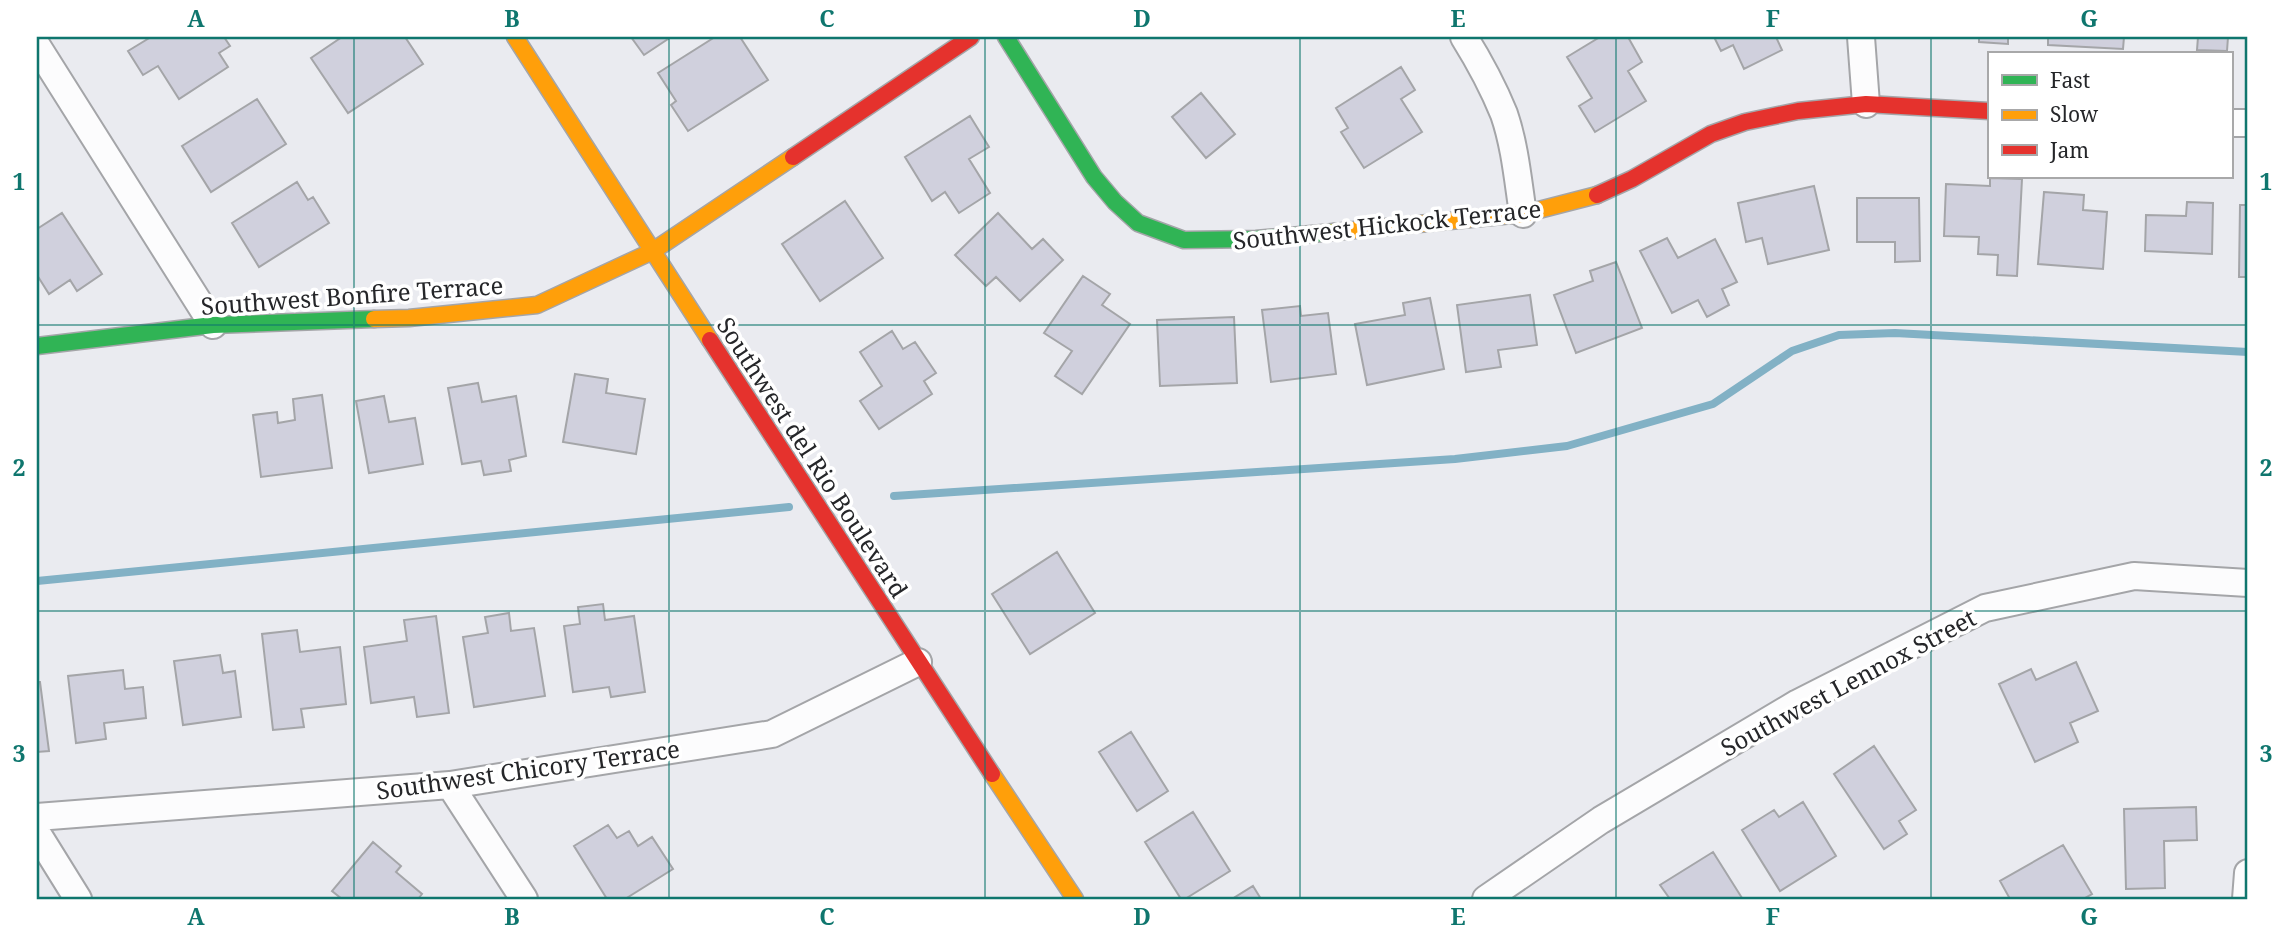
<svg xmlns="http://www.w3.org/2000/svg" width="2285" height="936" font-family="'Noto Serif',serif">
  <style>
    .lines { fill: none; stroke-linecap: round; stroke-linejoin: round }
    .stream { stroke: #82b1c5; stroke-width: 8 }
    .building { fill: #d0d0dd; stroke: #a4a5a8; stroke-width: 2 }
    .street-casing { stroke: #a4a5a8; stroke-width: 30 }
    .fast-casing { stroke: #a4a5a8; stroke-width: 19 }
    .slow-casing { stroke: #a4a5a8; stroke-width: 19 }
    .jam-casing { stroke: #a4a5a8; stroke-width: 19 }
    .street { stroke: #fcfcfd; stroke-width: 26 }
    .fast { stroke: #30b455; stroke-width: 16 }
    .slow { stroke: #ff9f0a; stroke-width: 16 }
    .jam { stroke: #e5322d; stroke-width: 16 }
    .grid { fill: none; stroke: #0f766e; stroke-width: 2; stroke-opacity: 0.55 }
    .labels { text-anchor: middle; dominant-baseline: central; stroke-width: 7; stroke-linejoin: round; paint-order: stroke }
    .street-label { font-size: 24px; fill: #252629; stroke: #fff }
    .neatline { fill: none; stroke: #0f766e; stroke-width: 2.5 }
    .grid-label { font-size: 23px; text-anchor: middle; font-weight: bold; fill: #0f766e }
  </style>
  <rect width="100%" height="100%" fill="#eaebf0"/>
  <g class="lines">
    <!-- stream -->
    <path class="stream" d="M894,496L1455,459L1567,446L1713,404L1792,351L1839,335L1895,333L2248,352
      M37,581L789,507"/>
  </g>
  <!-- building -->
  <path class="building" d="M151,37H224L230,46L219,53L228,67L179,99L158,66L143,75L128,51Z
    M342,37H405L423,64L348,113L311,58Z
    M631,37H671L644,55Z
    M715,37H740L768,80L688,131L671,105L676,101L658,73Z
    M1600,37H1628L1642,62L1628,71L1646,101L1595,132L1579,106L1592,98L1567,57Z
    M1714,37H1776L1782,50L1744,69L1733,45L1721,51Z
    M1979,37H2008V44L1979,42Z
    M2048,37H2124L2123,49L2048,45Z
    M2198,37H2228L2227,51L2197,50Z
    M1401,67L1415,90L1401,99L1422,132L1364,168L1341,132L1348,128L1336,108Z
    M1201,93L1235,134L1206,158L1172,117Z
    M257,99L286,144L211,192L182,146Z
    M970,116L989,147L969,159L990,193L959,213L945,192L932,201L905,157Z
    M1990,178L2022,179L2017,276L1997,275L1998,255L1978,254L1979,237L1944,236L1946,184L1990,186Z
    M297,182L308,200L313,197L329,223L259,267L232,223Z
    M1814,186L1829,250L1768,264L1762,238L1746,242L1738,203Z
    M2044,192L2084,195L2083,210L2107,212L2103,269L2038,264Z
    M1857,198H1919L1920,261L1895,262V242H1857Z
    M845,201L883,258L820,301L782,244Z
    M2187,202L2213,203L2212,254L2145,251L2146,215L2186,216Z
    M2240,205H2248V277H2239Z
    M62,213L102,274L77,291L70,280L49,294L37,275V229Z
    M998,213L1032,249L1043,239L1063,260L1020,301L996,277L986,286L955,255Z
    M1667,238L1678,258L1715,239L1737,282L1722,289L1729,305L1707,317L1698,300L1672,313L1640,251Z
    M1616,262L1642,328L1576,353L1554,295L1593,281L1590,271Z
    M1083,276L1110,294L1102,305L1130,324L1082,394L1055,376L1072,351L1044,333Z
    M1530,295L1537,345L1498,350L1501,367L1466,372L1457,305Z
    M1430,298L1444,369L1367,385L1355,324L1405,315L1403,303Z
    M1300,306L1301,316L1328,313L1336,374L1271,382L1262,310Z
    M1234,317L1237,383L1160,386L1157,320Z
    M892,331L903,349L915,342L936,373L924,381L932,394L879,429L860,401L882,386L860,352Z
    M575,374L608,379L606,393L645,399L636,454L563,442Z
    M478,383L482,402L516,396L526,456L509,460L511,471L484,475L481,461L462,464L448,388Z
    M322,395L332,468L261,477L253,415L277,412L278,423L295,420L293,399Z
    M384,396L389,422L415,418L423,464L369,473L356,401Z
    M1057,552L1095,613L1030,654L992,594Z
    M603,604L605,620L634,616L645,692L611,697L609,687L573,692L564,626L580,624L578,607Z
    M509,613L511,631L534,628L545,696L474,707L463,637L488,633L485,617Z
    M436,616L449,713L417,717L414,697L371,703L364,647L407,641L404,620Z
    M297,630L300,652L340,647L346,704L301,709L304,727L273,730L262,634Z
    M220,655L223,673L235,671L241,717L183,725L174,661Z
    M2076,662L2098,711L2070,723L2078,742L2035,762L1999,684L2031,669L2036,680Z
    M123,670L125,689L143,687L146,718L104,723L106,739L76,743L68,676Z
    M37,682H40L49,751L37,752Z
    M1131,732L1168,791L1137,811L1099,752Z
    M1874,746L1916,810L1899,821L1907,834L1884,849L1834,774Z
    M1803,802L1836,856L1780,891L1742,830L1774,810L1779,817Z
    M2196,807L2197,840L2164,841L2165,888L2126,889L2124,809Z
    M1193,812L1230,871L1185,899H1181L1145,842Z
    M608,825L617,838L629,831L638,846L652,837L673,869L625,899H607L574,846Z
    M373,842L401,866L396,872L422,894L418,899H342L332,891Z
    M2063,845L2092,894L2083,899H2010L2000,881Z
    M1713,852L1742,898L1670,899L1660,885Z
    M1253,886L1261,899H1232Z"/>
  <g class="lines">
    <!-- street casing -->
    <g class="street-casing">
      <path id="street" d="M1464,37C1479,61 1493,87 1504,114C1515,146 1518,181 1523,214
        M1861,37L1866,104
        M37,46L213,325
        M2231,123H2248
        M450,785L524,899
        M37,817L450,785L772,734L918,662
        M37,833L78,899
        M1486,899L1601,820L1798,703L1985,608L2134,576L2248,583
        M2246,899L2248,873"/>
    </g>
    <!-- fast casing -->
    <g class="fast-casing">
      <path id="fast" d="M1006,37L1094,177L1115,202L1138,223L1184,240L1256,239L1334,232
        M37,346L213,325L374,319"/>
    </g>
    <!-- slow casing -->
    <g class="slow-casing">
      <path id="slow" d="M515,37L710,340
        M1334,232L1523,214L1597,195
        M374,319L409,318L537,305L653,251L793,157
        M992,774L1075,899"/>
    </g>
    <!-- jam casing -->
    <g class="jam-casing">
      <path id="jam" d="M793,157L971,37
        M1597,195L1632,179L1711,134L1745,122L1798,111L1866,104L1989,111
        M710,340L992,774"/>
    </g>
    <!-- street -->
    <use href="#street" class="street"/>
    <!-- fast -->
    <use href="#fast" class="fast"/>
    <!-- slow -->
    <use href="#slow" class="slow"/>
    <!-- jam -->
    <use href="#jam" class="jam"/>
  </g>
  <!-- grid -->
  <path class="grid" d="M354,37V899M669,37V899M985,37V899M1300,37V899M1616,37V899M1931,37V899M37,325H2248M37,611H2248"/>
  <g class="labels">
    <!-- street labels -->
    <g class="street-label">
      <text transform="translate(1387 224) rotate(-6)">Southwest Hickock Terrace</text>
      <text transform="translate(352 295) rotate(-4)">Southwest Bonfire Terrace</text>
      <text transform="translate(813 457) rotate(57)">Southwest del Rio Boulevard</text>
      <text transform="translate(1848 682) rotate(-28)">Southwest Lennox Street</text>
      <text transform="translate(528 769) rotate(-8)">Southwest Chicory Terrace</text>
    </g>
  </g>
  <!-- border -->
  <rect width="2285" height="936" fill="none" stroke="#ffffff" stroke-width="77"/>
  <!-- legend -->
  <rect x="1988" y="52" width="245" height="126" fill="#ffffff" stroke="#a8a8a9" stroke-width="2"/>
  <rect x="2002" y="75" width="35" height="10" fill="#30b455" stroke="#a8a8a9" stroke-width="2"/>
  <text x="2050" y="88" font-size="21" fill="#252629">Fast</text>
  <rect x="2002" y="110" width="35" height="10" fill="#ff9f0a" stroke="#a8a8a9" stroke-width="2"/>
  <text x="2050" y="122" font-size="21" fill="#252629">Slow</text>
  <rect x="2002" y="145" width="35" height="10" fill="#e5322d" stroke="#a8a8a9" stroke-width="2"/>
  <text x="2050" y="158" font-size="21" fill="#252629">Jam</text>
  <rect x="38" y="38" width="2208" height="860" class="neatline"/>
  <g class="grid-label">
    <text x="196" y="27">A</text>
    <text x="512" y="27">B</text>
    <text x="827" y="27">C</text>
    <text x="1142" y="27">D</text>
    <text x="1458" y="27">E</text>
    <text x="1773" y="27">F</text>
    <text x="2089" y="27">G</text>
    <text x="19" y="190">1</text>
    <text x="2266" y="190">1</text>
    <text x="19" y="476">2</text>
    <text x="2266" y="476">2</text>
    <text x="19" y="762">3</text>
    <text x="2266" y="762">3</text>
    <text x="196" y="925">A</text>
    <text x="512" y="925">B</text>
    <text x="827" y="925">C</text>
    <text x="1142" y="925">D</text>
    <text x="1458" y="925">E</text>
    <text x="1773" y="925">F</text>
    <text x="2089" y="925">G</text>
  </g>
</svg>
